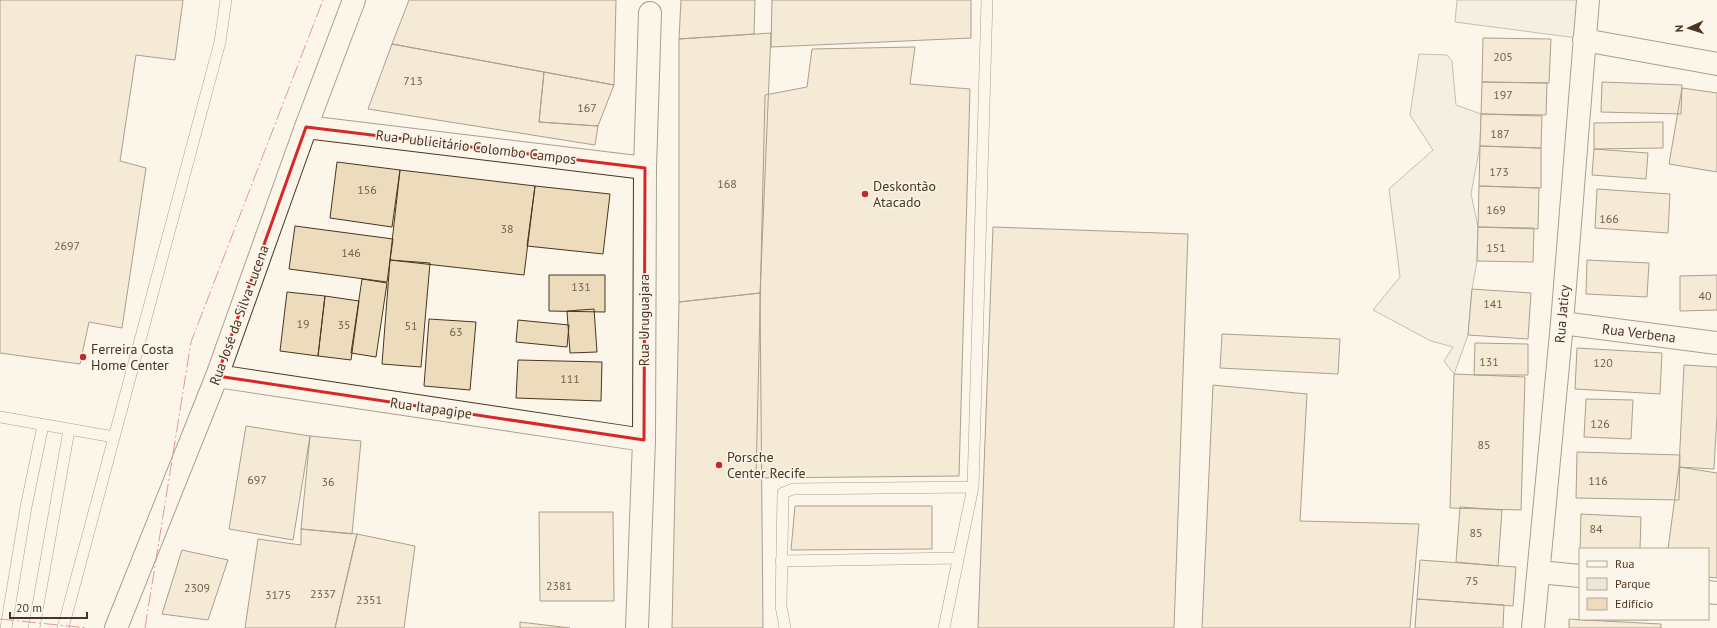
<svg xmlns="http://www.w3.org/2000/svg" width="1717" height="628" font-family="'PT Sans',sans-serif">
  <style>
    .green { fill: #ede6d9; stroke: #887966 }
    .building { fill: #ecdcbc; stroke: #4a3520 }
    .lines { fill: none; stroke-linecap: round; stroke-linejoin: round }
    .service-casing { stroke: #4a3520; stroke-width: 12 }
    .minor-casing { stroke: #4a3520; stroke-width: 24 }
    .service { stroke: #fbf6e9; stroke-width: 11 }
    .minor { stroke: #fbf6e9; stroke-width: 22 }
    .power { stroke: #c62828; stroke-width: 1; stroke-dasharray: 14 3 2 3; stroke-linecap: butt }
    .marked { fill: none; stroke: #d62828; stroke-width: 3; stroke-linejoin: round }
    .poi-dot { fill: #c62828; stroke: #fbf6e9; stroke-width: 1.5 }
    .labels { text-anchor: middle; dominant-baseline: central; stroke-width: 3; stroke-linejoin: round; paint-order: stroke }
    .number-label { font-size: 12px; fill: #725f47 }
    .street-label { font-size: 14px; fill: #4a3520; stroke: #fbf6e9 }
    .poi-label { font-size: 14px; fill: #4a3520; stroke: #fbf6e9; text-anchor: start }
  </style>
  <rect width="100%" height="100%" fill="#fbf6e9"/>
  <!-- green -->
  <path class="green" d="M1457,0H1579L1577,38L1455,22Z
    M1419,54L1447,55L1452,61L1456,105L1481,114L1480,146L1471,194L1478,227L1477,261L1472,289L1468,335L1454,374L1444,361L1453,347L1431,341L1373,310L1400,277L1389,189L1433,150L1410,115Z"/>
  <!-- building -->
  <path class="building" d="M0,0H183L175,60L136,55L120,161L146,168L122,328L89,322L80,364L0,353Z
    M409,0H616L614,85L392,44Z
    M681,0H755L754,34L679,39Z
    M772,0H971V38L771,47Z
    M771,33L760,293L679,302V39Z
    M1483,38L1551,39L1549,83L1482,82Z
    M392,44L544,72L539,122L598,126L595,145L368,109Z
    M915,47L910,84L970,89L959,476L756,478L765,95L807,87L812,49Z
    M544,72L614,85L598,126L539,122Z
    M1482,82L1547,83L1546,115L1481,114Z
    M1602,82L1682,85L1681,114L1601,112Z
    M1682,88L1717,93V172L1669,164Z
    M1481,114L1542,116L1541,148L1480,146Z
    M1663,122V148L1594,149V123Z
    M1480,146L1541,148V188L1479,186Z
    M1594,149L1648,153L1646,179L1592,175Z
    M337,162L400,170L392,227L330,218Z
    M400,170L535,186L524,275L390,260Z
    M535,186L610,194L603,254L527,246Z
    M1479,186L1539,188L1538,229L1478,227Z
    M1597,189L1670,194L1668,233L1595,228Z
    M295,226L393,239L387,282L289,269Z
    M993,227L1188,234L1174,628H978Z
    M1478,227L1534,228L1533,262L1477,261Z
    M390,260L430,263L421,367L382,364Z
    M1587,260L1649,263L1647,297L1586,294Z
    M549,275H605V312L549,311Z
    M1717,275V310L1680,311V276Z
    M362,279L387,283L376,357L351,353Z
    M1472,289L1531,293L1528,339L1468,335Z
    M287,292L325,296L318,356L280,351Z
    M760,293L763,628H672L679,302Z
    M325,296L359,301L351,360L318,356Z
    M594,309L597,352L570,353L567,311Z
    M429,319L476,322L470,390L424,386Z
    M518,320L569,325L567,347L516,342Z
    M1222,334L1340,339L1338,374L1220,368Z
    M1475,343L1528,344V375H1474Z
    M1577,348L1662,353L1660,394L1575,389Z
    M518,360L602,362L601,401L516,398Z
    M1684,365L1717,367V415L1714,469L1679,467Z
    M1454,374L1525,377L1521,510L1450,508Z
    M1213,385L1307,394L1300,521L1419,524L1410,628H1202Z
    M1586,399L1633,400L1631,439L1584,437Z
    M246,426L310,436L293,540L229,529Z
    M310,436L361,441L352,534L301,529Z
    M1577,452L1680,455L1679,500L1576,498Z
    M1679,467L1717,473V578L1708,577V549H1668Z
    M795,506H932V549L791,550Z
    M1460,507L1502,510L1498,566L1456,562Z
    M539,512H613L614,601H540Z
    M1581,514L1641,517L1640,549H1580V551Z
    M301,529L357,534L335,628H245L258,539L301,545Z
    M357,534L415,546L404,628H335Z
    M182,550L228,560L208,620L162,614Z
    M1420,560L1516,567L1513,606L1417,599Z
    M1417,599L1504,605L1503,628H1415Z
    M1569,619L1585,620L1661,624V628H1569Z
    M1585,619H1648V620H1585Z
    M520,622L570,628H520Z"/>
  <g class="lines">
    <!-- service casing -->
    <g class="service-casing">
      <path id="service" d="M0,417L114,437
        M973,487L987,0
        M781,561L958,558
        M6,628L26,507L43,425
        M34,628L69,430
        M63,628L220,42L226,0
        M785,628L781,606L783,493L793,489L973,487L944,628"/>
    </g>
    <!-- minor casing -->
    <g class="minor-casing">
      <path id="minor" d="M1584,40L1717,64
        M306,127L645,168
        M1562,323L1717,343
        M217,376L644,440
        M1539,572L1580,576
        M1708,592L1717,593
        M116,628L217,376L306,127L354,0
        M637,628L644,440L645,168L650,13
        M1533,628L1562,323L1588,0"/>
    </g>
    <!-- service -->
    <use href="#service" class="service"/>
    <!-- minor -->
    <use href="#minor" class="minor"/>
    <!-- power -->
    <path class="power" d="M0,619L87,628
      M145,628L191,342L323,0"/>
  </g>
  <!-- marked area -->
  <path d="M0 0H1717V628H0ZM306,127L645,168L644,440L217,376Z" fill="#fbf6e9" fill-opacity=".55" fill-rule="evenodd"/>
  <path class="marked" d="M306,127L645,168L644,440L217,376Z"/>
  <!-- markers -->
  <g class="poi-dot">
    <circle cx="865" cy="194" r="4"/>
    <circle cx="83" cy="357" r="4"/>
    <circle cx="719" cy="465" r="4"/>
  </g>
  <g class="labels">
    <!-- number labels -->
    <g class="number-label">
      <text x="1503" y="56">205</text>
      <text x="413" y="80">713</text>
      <text x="1503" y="94">197</text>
      <text x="587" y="107">167</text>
      <text x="1500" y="133">187</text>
      <text x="1499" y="171">173</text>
      <text x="727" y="183">168</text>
      <text x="367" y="189">156</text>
      <text x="1496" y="209">169</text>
      <text x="1609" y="218">166</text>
      <text x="507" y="228">38</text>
      <text x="67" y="245">2697</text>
      <text x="1496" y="247">151</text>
      <text x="351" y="252">146</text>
      <text x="581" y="286">131</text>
      <text x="1705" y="295">40</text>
      <text x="1493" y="303">141</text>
      <text x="303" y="323">19</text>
      <text x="344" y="324">35</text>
      <text x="411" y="325">51</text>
      <text x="456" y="331">63</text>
      <text x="1489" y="361">131</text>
      <text x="1603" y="362">120</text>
      <text x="570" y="378">111</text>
      <text x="1600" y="423">126</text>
      <text x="1484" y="444">85</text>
      <text x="257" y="479">697</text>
      <text x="1598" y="480">116</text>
      <text x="328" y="481">36</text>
      <text x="1596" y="528">84</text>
      <text x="1476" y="532">85</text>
      <text x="1472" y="580">75</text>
      <text x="559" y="585">2381</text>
      <text x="197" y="587">2309</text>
      <text x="323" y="593">2337</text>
      <text x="278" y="594">3175</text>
      <text x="369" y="599">2351</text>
    </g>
    <!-- street labels -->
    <g class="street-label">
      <text transform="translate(476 147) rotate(7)">Rua Publicitário Colombo Campos</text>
      <text transform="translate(1562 314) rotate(-85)">Rua Jaticy</text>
      <text transform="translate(239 315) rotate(-70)">Rua José da Silva Lucena</text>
      <text transform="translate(644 320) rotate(-90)">Rua Uruguajara</text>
      <text transform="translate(1639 333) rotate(7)">Rua Verbena</text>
      <text transform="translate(431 408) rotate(8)">Rua Itapagipe</text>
    </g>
    <!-- poi labels -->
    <g class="poi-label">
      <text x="873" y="186">Deskontão<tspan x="873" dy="16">Atacado</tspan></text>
      <text x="91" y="349">Ferreira Costa<tspan x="91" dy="16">Home Center</tspan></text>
      <text x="727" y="457">Porsche<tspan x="727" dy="16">Center Recife</tspan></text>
    </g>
  </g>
  <!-- legend -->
  <rect x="1579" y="548" width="130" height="72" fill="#fbf6e9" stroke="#b4a999"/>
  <rect x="1587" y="561" width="20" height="6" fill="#fbf6e9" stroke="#b4a999"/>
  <text x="1615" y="568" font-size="12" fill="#4a3520">Rua</text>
  <rect x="1587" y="578" width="20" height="12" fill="#ede6d9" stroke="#b4a999"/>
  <text x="1615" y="588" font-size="12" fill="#4a3520">Parque</text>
  <rect x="1587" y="598" width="20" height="12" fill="#ecdcbc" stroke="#b4a999"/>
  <text x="1615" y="608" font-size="12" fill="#4a3520">Edifício</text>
  <!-- north arrow -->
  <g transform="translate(1689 28) rotate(267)" stroke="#fbf6e9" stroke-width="3" paint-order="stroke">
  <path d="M0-3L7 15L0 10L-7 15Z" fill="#4a3520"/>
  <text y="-6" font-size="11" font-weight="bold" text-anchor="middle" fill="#4a3520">N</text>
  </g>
  <!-- scale -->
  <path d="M10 612v6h77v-6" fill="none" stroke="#4a3520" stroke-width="2"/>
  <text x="16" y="612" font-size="12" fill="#4a3520" stroke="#fbf6e9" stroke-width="3" paint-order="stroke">20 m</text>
</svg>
